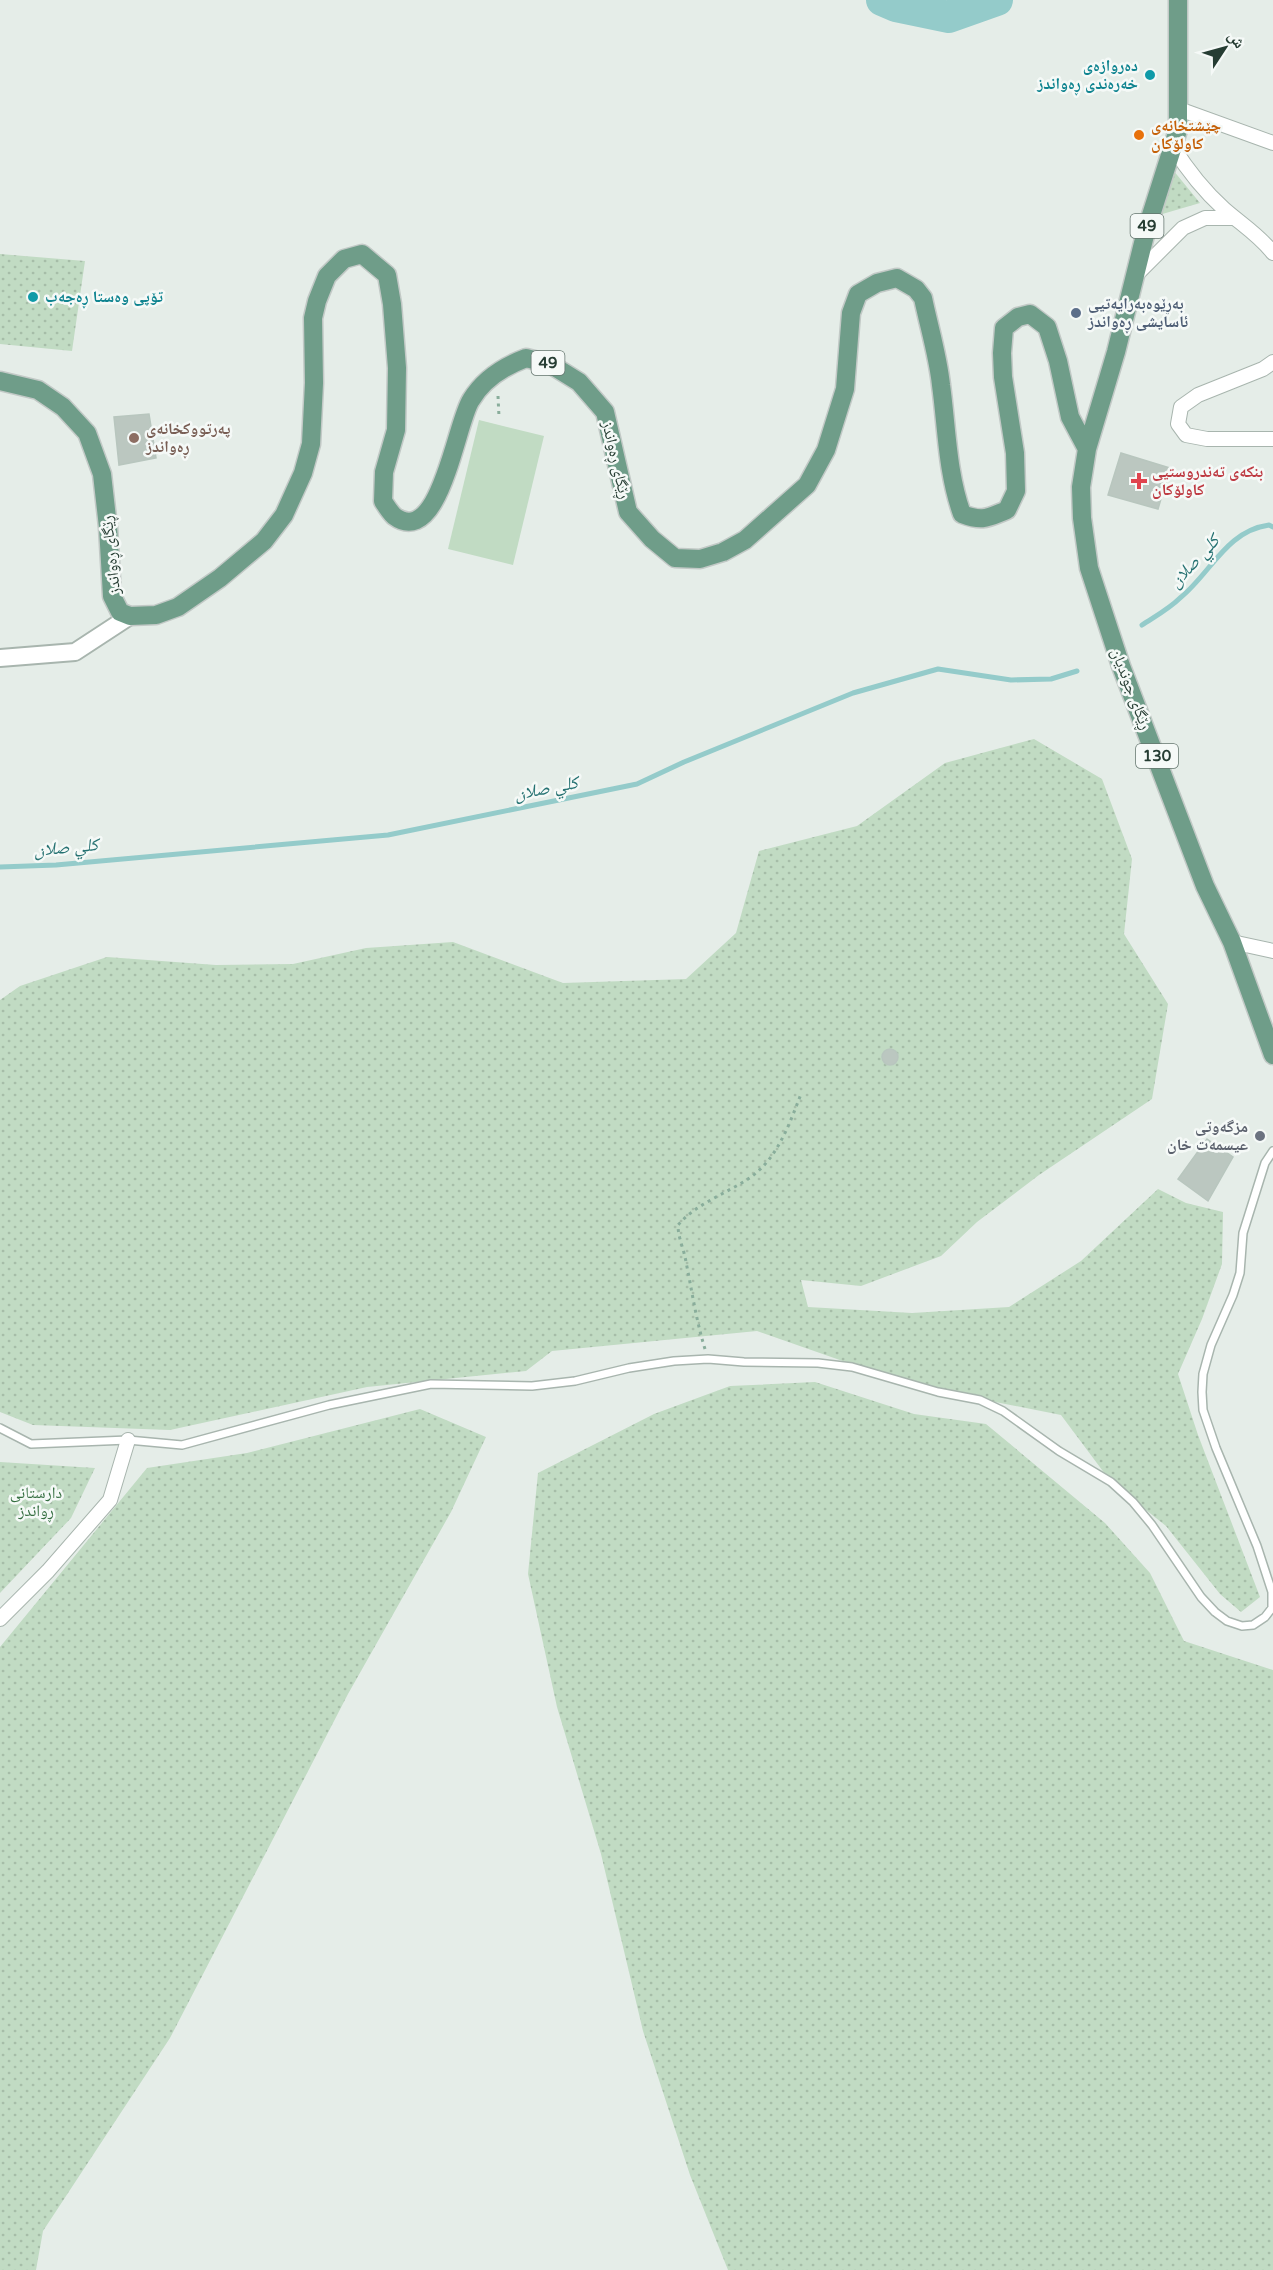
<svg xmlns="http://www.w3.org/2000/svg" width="1273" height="2270" font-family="'Varela Round','Noto Naskh Arabic',sans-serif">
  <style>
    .grass { fill: url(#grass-dots) }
    .garden { fill: #c1dbc3 }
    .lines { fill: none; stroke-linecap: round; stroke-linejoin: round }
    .stream { stroke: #94cbca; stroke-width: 5 }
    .river { stroke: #94cbca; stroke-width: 32 }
    .building { fill: #bbc7c0; stroke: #b8c6be; stroke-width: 1.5 }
    .service-casing { stroke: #a8b5ae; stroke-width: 10 }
    .minor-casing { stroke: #a8b5ae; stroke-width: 16 }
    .tertiary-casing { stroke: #a8b5ae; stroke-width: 20 }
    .primary-casing { stroke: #c2c9c6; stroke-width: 21 }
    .path { stroke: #89ad9b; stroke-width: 3; stroke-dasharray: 3 4.5; stroke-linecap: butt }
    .service { stroke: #fff; stroke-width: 7 }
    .minor { stroke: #fff; stroke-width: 14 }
    .tertiary { stroke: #fff; stroke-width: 16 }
    .primary { stroke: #6f9d89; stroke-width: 18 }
    .culture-dot { fill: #0f9aa8; stroke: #f5f9f7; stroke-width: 2 }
    .food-dot { fill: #e8710a; stroke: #f5f9f7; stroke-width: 2 }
    .service-dot { fill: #5c6f8a; stroke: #f5f9f7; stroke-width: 2 }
    .education-dot { fill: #8d6e63; stroke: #f5f9f7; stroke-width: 2 }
    .health-dot { fill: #e0444e; stroke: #f5f9f7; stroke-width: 2 }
    .worship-dot { fill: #6b7280; stroke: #f5f9f7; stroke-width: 2 }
    .labels { text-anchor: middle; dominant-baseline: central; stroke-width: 5; stroke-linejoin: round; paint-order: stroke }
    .shield { fill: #f5f9f7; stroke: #64756e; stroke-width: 1.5 }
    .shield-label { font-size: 15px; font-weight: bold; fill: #263d33 }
    .culture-label { font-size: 16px; font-weight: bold; fill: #0d838f; stroke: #f5f9f7; text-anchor: end }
    .food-label { font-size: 16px; font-weight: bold; fill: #c56008; stroke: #f5f9f7; text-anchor: start }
    .service-label { font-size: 16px; font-weight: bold; fill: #4e5e75; stroke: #f5f9f7; text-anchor: start }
    .education-label { font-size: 16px; font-weight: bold; fill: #785e54; stroke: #f5f9f7; text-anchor: start }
    .street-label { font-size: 16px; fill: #263d33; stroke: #f5f9f7 }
    .health-label { font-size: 16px; font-weight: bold; fill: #be3a42; stroke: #f5f9f7; text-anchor: start }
    .worship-label { font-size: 16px; font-weight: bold; fill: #5b616d; stroke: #f5f9f7; text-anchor: end }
    .park-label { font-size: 16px; fill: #356f41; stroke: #f5f9f7 }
    .water-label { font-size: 18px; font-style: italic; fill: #267272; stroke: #f5f9f7 }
  </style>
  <defs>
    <pattern id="grass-dots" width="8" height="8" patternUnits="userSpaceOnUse" patternTransform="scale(1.5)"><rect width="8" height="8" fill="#c1dbc3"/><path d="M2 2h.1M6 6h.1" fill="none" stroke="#a6bda8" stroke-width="1.8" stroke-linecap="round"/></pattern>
  </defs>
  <rect width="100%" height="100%" fill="#e5ede8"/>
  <!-- grass -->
  <path class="grass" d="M1173,170L1200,203L1159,215Z
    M0,254L85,261L72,351L0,344Z
    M1034,739L1102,779L1132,859L1124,934L1168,1004L1152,1099L1039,1175L977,1222L941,1256L861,1286L801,1280L808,1307L912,1313L1009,1307L1081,1261L1158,1189L1186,1203L1223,1212L1222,1264L1202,1319L1178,1374L1198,1435L1260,1597L1241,1612L1220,1594L1166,1526L1111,1482L1061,1415L914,1386L757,1331L552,1351L526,1371L367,1387L170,1430L33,1425L0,1412V1000L20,986L107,957L216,965L293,964L366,948L453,942L563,983L686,979L736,933L759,851L857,826L945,763Z
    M815,1382L914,1414L986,1424L1105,1523L1150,1573L1184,1641L1273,1670V2270H728L690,2175L643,2031L601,1854L557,1707L528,1574L538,1473L654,1414L730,1386Z
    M420,1409L486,1437L451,1512L348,1694L170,2038L43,2231L36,2270H0V1647L147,1468L247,1453Z
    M0,1462L95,1468L71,1518L0,1593Z"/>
  <!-- garden -->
  <path class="garden" d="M479,420L544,436L513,565L448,549Z"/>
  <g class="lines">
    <!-- stream -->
    <path class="stream" d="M1142,625C1154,617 1169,609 1180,598C1211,573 1226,531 1269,525L1273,527
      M0,867L56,865L388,835L637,784L684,762L853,693L938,669L1011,680L1051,679L1077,671"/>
    <!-- river -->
    <path class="river" d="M882,0L896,6L949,17L997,0"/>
  </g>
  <!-- building -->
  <path class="building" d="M149,414L156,458L119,465L114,417Z
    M1121,453L1170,468L1158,509L1108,495Z
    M882 1057a8 8 0 1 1 16 0a8 8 0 1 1-16 0Z
    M1207,1139L1233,1157L1208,1201L1178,1179Z"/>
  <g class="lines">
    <!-- service casing -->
    <g class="service-casing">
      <path id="service" d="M0,1428L31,1444L128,1440L182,1445L329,1405L431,1384L532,1386L575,1381L629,1368L674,1361L708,1359L744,1362L818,1363L852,1367L938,1392L980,1400L1003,1411L1059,1451L1111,1482L1133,1502L1152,1525L1201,1597L1215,1612L1227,1621L1242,1626L1253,1625L1265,1617L1272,1608V1592L1257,1546L1216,1448L1203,1410L1202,1392L1203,1374L1211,1345L1233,1295L1240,1273L1243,1233L1265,1163L1273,1151"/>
    </g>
    <!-- minor casing -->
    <g class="minor-casing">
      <path id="minor" d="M1179,109L1273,143
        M1173,147C1188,171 1203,190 1224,209C1241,224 1259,235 1273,253
        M1134,277L1183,228L1205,218H1235
        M1273,362L1263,369L1198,395L1181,407L1178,424L1186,435L1207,439H1273
        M1232,942L1273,951
        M0,1619L48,1571L110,1500L128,1440"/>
    </g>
    <!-- tertiary casing -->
    <g class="tertiary-casing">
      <path id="tertiary" d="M0,658L75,652L130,616"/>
    </g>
    <!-- primary casing -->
    <g class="primary-casing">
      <path id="primary" d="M1178,0V130L1146,231L1116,352L1087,449L1081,487L1082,518L1089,568L1121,666L1205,886L1232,942L1273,1055
        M0,381L38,390L63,407L87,433L102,474L108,527L112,596L120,612L130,616L156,615L178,607L220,578L264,541L284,515L303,473L311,444L314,383L313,318L317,301L327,276L344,259L362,254L387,275L392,304L397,368L396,430L384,472L383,501C386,506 390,512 394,516C440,550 456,422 471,400C483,380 505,366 526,358L550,364L579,382L605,412L628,512L652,539L675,558L700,559L723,552L745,540L807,485L826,450L845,389L851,313L858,294L877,283L897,278L916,289L923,298C929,327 938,356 941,385C947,429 947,472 962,514C983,522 987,518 1007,510L1016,491L1015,453L1003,377L1002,353L1004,328L1018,317L1030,314L1047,327L1058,361L1070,417L1087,449"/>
    </g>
    <!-- path -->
    <path class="path" d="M498,396L499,417
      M705,1349C696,1320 692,1291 686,1262C684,1249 678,1238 678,1225C696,1204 725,1194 748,1179C777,1160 789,1125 801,1094"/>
    <!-- service -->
    <use href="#service" class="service"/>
    <!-- minor -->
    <use href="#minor" class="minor"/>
    <!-- tertiary -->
    <use href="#tertiary" class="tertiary"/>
    <!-- primary -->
    <use href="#primary" class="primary"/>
  </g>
  <!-- markers -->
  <g class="culture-dot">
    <circle cx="1150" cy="75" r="6"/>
    <circle cx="33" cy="297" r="6"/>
  </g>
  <circle class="food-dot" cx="1139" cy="135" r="6"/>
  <circle class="service-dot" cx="1076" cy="313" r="6"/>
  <circle class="education-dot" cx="134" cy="438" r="6"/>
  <path class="health-dot" d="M1136 472h6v6h6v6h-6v6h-6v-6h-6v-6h6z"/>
  <circle class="worship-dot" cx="1260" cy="1136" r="6"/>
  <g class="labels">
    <!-- shield labels -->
    <g class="shield">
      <rect x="1130.5" y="214" width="33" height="24" rx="4.5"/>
      <rect x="531.5" y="351" width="33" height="24" rx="4.5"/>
      <rect x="1136" y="744" width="42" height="24" rx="4.5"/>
    </g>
    <g class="shield-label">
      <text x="1147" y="226">49</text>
      <text x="548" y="363">49</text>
      <text x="1157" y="756">130</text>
    </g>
    <!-- culture labels -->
    <g class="culture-label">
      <text x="1138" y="66">دەروازەی<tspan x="1138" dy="18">خەرەندی ڕەواندز</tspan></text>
      <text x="45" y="297" text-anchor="start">تۆپی وەستا ڕەجەب</text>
    </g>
    <!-- food labels -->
    <g class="food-label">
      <text x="1151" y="126">چێشتخانه‌ی<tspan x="1151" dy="18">كاولۆكان</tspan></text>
    </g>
    <!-- service labels -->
    <g class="service-label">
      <text x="1088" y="304">بەڕێوەبەرایەتیی<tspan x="1088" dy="18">ئاسایشی ڕەواندز</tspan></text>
    </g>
    <!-- education labels -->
    <g class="education-label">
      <text x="146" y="429">پەرتووکخانەی<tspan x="146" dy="18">ڕەواندز</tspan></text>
    </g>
    <!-- street labels -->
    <g class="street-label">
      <text transform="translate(616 460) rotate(77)">ڕێگای ڕەواندز</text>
      <text transform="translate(111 555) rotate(-96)">ڕێگای ڕەواندز</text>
      <text transform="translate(1131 689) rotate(69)">ڕێگای جوندیان</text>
    </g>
    <!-- health labels -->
    <g class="health-label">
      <text x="1152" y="472">بنکەی تەندروستیی<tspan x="1152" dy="18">کاولۆکان</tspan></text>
    </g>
    <!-- worship labels -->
    <g class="worship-label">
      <text x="1248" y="1127">مزگەوتی<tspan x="1248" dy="18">عیسمەت خان</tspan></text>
    </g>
    <!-- park labels -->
    <g class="park-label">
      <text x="36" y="1493">دارستانی<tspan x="36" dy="18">ڕواندز</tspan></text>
    </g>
    <!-- water labels -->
    <g class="water-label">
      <text transform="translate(1194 561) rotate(-47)">كلي صلان</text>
      <text transform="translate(546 788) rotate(-11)">كلي صلان</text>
      <text transform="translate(66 847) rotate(-5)">كلي صلان</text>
    </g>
  </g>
  <!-- north arrow -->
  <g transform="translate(1225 48) rotate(54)" stroke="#f5f9f7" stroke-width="4.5" paint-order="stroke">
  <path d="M0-4.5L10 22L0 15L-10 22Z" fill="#263d33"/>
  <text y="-9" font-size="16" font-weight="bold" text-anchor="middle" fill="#263d33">ش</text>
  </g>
</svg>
